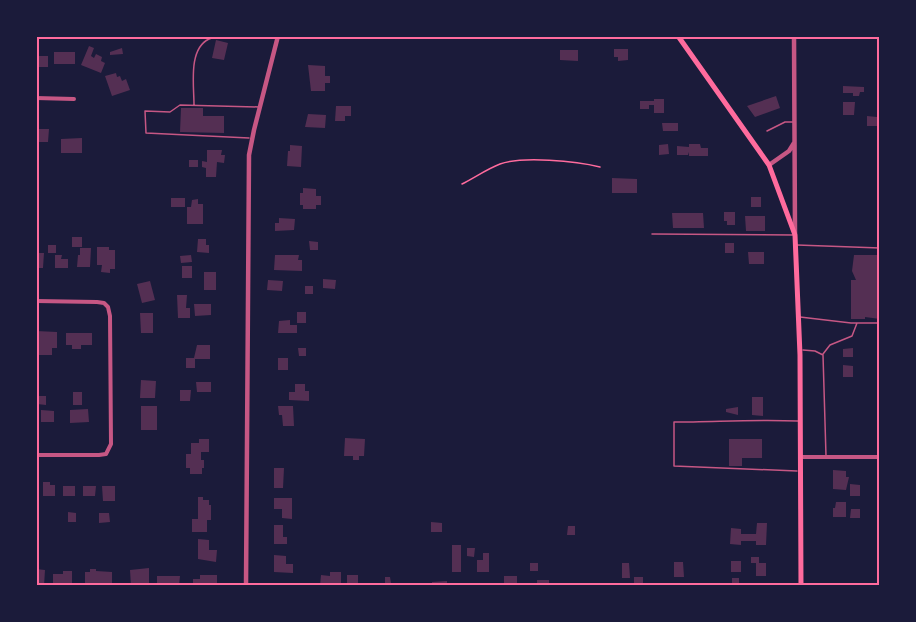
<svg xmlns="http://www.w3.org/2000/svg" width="916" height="622" font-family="Raleway,sans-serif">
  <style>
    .building { fill: #542f53 }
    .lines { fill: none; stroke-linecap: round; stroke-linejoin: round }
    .path { stroke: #ff6b9d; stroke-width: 1.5 }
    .service { stroke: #c65784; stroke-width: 1.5 }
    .minor { stroke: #c65784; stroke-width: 4 }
    .tertiary { stroke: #c65784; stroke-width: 4.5 }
    .secondary { stroke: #ff6b9d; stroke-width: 5 }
    .neatline { fill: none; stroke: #ff6b9d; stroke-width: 2 }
  </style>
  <rect width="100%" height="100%" fill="#1b1b3a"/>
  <!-- building -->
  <path class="building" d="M216,40L228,43L224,60L212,58Z
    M89,46L94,48L91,56L94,58L96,54L102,57L101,61L105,63L101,73L81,65Z
    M122,48L123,54L110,55V52Z
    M614,49H628V60L618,61V57H614Z
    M560,50H578V61L560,60Z
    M54,52H75V64H54Z
    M36,56H48V67H36Z
    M308,65L325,66V76H330V83H325V91H311Z
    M116,73L117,77L120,76L122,81L126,79L130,90L112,96L105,76Z
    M843,86L864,87V92H860L859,96H853V93H843Z
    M776,96L780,108L755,117L747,106Z
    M654,99H664V113H654V105H649V109H640V101H654Z
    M843,102H855L854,115H843Z
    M336,106H351V116H345V121H335Z
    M181,108H203V116H224V133L180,132Z
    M308,114L326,115L325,128L305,127Z
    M867,116L877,117V126H867Z
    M662,123H678V131H663Z
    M36,129H49L48,142H36Z
    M82,138V153H61V139Z
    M668,144L669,154L659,155V145Z
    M689,144H700L701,148H708V156H689V152L688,155H677V146L689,147Z
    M290,145L302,146L301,167L287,166L288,151H290Z
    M207,150H222L221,155H225L224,163L217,162L216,177H206V168L202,167V161L207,162Z
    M189,160H198V167H189Z
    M612,178L637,179V193H612Z
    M303,188L316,189V196H321V205H316V209H303V205H300V193H303Z
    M751,197H761V207H751Z
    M171,198H185V207H171Z
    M198,199V204H203V224H187V207H191L192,200Z
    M724,212H735V225H727V221H724Z
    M672,213H703L704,228H673Z
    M745,216H765V231H746Z
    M279,218L295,219L294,230L275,231V223H279Z
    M72,237H82V247H72Z
    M198,239H206V245H209V253L197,252Z
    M309,241L318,242V250H310Z
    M725,243H734V253H725Z
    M48,245H56V253H48Z
    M97,247H109V250H115V269H110V273L101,272L102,265H97Z
    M80,248H91L90,267H77L78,255H80Z
    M748,252H764V264H749Z
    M36,253H44L43,268H36Z
    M55,255H62L61,259H68V268H55Z
    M191,255L192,262L181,263L180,256Z
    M275,255H299L298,260H302V271L274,270Z
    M854,255H880V319L865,317V319H851V280H856L852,271Z
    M182,266H192V278H182Z
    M204,272H216V290H204Z
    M323,279L336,280L335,289L323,288Z
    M268,280L283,281L282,291L267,290Z
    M150,281L155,300L142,303L137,284Z
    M305,286H313V294H305Z
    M177,295H187L186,308H190V318H178Z
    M194,304H211V315L195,316Z
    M297,312H306V323H297Z
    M140,313H153V333H141Z
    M290,320V325H297V333H278L279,321Z
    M36,331L57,332V348H52V355H36Z
    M66,333H92V345H81V349H72V345H66Z
    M197,345H210V359H195V368H186V358H194Z
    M298,348H306V356H299Z
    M853,348V357H843V349Z
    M278,358H288V370H278Z
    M843,365L853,366V377H843Z
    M141,380L156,381L155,398H140Z
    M196,382H211V392H197Z
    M295,384H305V391H309V401L289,400V392H295Z
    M180,390H191L190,401H180Z
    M73,392H82V405H73Z
    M37,396H46V405L37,404Z
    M752,397H763V416L752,415Z
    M141,406H157V430H141Z
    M278,406H293L294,426H283L282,415H279Z
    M738,407V415L726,412V409Z
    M88,409L89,422L70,423V410Z
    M41,410L54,411V422H41Z
    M345,438L365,439L364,456H359V460H353V456H344Z
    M199,439H209V452H201V460H204V468H202V474H190V468H186V454H191V443H199Z
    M729,439H762V458H742V466H729Z
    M274,468H284L283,488H274Z
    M833,470L846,471V477H849L846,490L833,489Z
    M43,482H50V485H55V496H43Z
    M850,484L860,485V496H850Z
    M63,486H75V496H63Z
    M83,486H96L95,496H83Z
    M102,486H115V501H103Z
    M198,497H203V500H209V505H211V520H207V532H192V519H198Z
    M274,498H292V519L282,518V509H274Z
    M836,502H846V517H833V508H835Z
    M851,509H860V518H850Z
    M68,512L76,513V522H68Z
    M99,513H109L110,522L99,523Z
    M431,522L442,523V532H431Z
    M757,523H767L766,545H756V541H741V545L730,544L731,528L741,529V534H756Z
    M274,525H283V537H287V544H274Z
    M568,526H575V535H567Z
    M198,539L209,540V550H217L216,562L198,559Z
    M452,545H461V572H452Z
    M467,548H475L474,557L467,556Z
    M483,553H489V572H477V560H483Z
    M274,555L286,556V564H293V573L274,572Z
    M751,557H759V563H766V576H756V563H751Z
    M731,561H741V572H731Z
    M674,562H683L684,577H674Z
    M530,563H538V571H530Z
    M622,563H629L630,578H622Z
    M149,568V586H131L130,570Z
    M36,569L45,570L44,586H36Z
    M90,569H96V571L112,572V584L85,586V572H90Z
    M63,571H72V586H53V574H63Z
    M330,572H341V586H320L321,575L330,576Z
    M200,575H217V586H193V579H200Z
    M347,575H358V583H366V586H347Z
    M157,576H180L179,586H157Z
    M504,576H517V586H504Z
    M385,577H390L391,583H395V586H385Z
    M634,577H643V586H631V583H634Z
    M732,578H739V586H732Z
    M537,580H549V586H537Z
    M447,581V586H432V582Z"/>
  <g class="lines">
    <!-- path -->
    <path class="path" d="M462,184C474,178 487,169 500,164C522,156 576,161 600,167"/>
    <!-- service -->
    <path class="service" d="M238,36L276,37
      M194,105C194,85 188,49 209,39C215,36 222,36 228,36
      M767,131L785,122H794
      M249,138L146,133L145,111L170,112L180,105L259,107
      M652,234L794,235
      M797,245L880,248
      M800,317L851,323H880
      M803,350L815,351L823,355L826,456
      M823,354L830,345L852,336L857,323
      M797,471L674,466V422C715,422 756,419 798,421"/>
    <!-- minor -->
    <path class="minor" d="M36,98L74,99
      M36,301L97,302L104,303L108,307L110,316L111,444L106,454L99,455H36
      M801,457H880"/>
    <!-- tertiary -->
    <path class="tertiary" d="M794,36L795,234
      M769,165L789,151L794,143
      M246,586L249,155L254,130L278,36"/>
    <!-- secondary -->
    <path class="secondary" d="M678,36L769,165L795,235L800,355L801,586"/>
  </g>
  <!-- border -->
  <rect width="916" height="622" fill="none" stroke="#1b1b3a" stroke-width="75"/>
  <rect x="38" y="38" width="840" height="546" class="neatline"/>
</svg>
